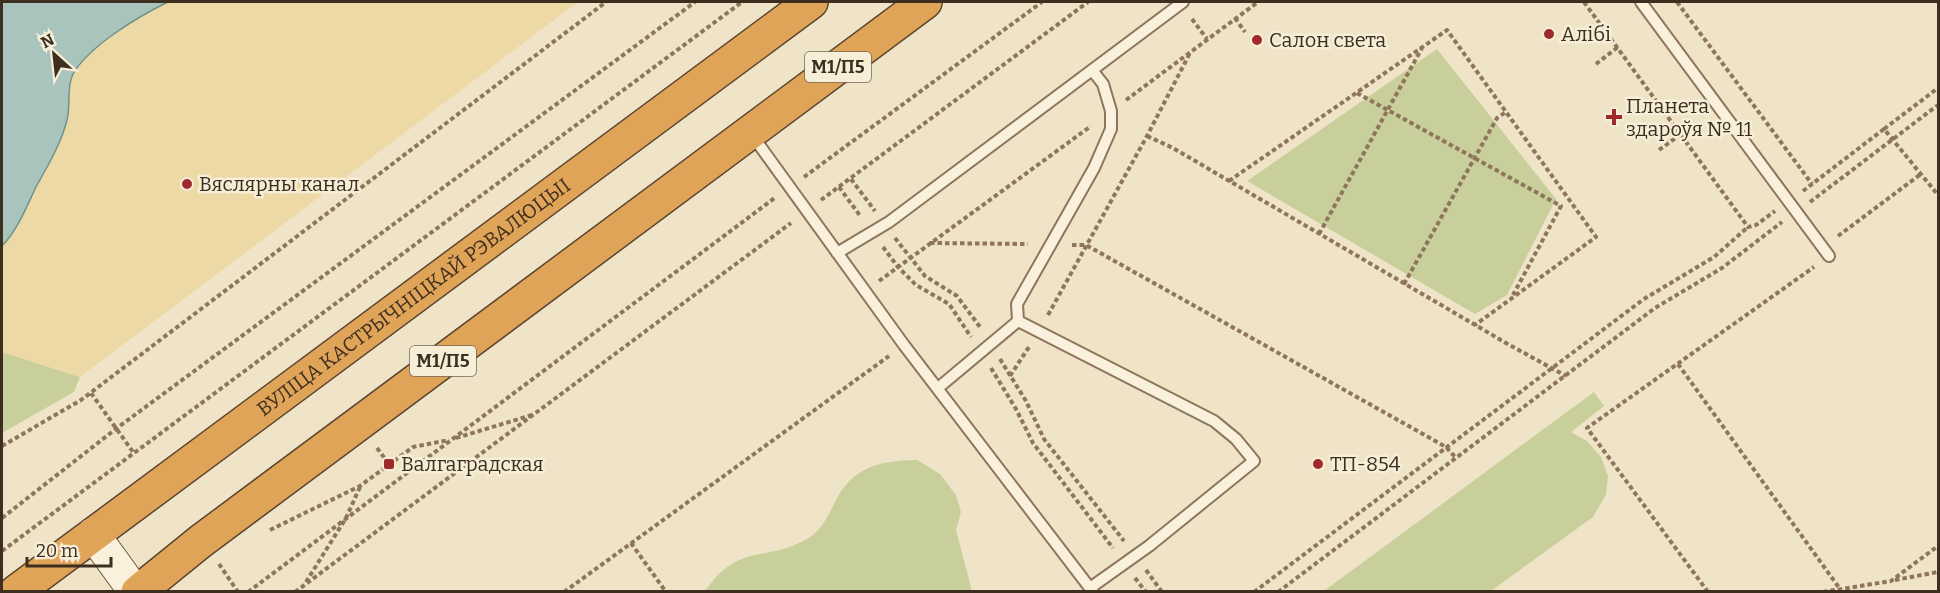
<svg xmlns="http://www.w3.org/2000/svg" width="1940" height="593" font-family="Bitter,serif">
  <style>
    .green { fill: #c9cf9b }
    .sand { fill: #ecd9a5 }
    .water { fill: #a9c4bc; stroke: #6f938a; stroke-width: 1.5 }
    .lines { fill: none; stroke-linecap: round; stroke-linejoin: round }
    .lane-casing { stroke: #8d765c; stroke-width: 14 }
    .secondary-casing { stroke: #6f573f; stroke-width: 34 }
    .highway-casing { stroke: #5b4430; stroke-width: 36 }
    .path { stroke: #8d765c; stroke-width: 4; stroke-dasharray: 4.5 3; stroke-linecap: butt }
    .lane { stroke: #faf1dc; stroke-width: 10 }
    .secondary { stroke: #faf1dc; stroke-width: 32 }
    .highway { stroke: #e0a458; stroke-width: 33 }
    .poi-dot { fill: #9e2a2b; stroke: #f7eed8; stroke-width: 2 }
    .labels { text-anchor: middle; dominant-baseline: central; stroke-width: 5; stroke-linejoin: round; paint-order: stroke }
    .shield { fill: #f7eed8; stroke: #756857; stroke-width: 1.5 }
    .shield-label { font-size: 18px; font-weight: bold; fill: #3d2e20 }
    .poi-label { font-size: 20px; fill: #3d2e20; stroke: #f7eed8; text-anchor: start }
    .street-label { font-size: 20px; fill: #3d2e20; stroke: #f7eed8 }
  </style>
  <rect width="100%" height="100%" fill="#f0e4c8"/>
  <!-- green -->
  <path class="green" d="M1437,49L1556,199L1507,295L1475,314L1247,181Z
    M2,352L80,377L74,392L2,433Z
    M1594,392L1604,406L1571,432L1587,441L1601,457L1608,476L1606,495L1593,517L1491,591H1324Z
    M917,460L940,474L956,495L961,512L956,530L972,591H705C739,542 764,563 807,539C821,531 827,518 834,504C852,466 879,461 917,460Z"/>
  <!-- sand -->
  <path class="sand" d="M168,2H578L80,377L2,352V246C16,230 25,210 34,191C46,168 60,145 67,120C71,105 66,88 73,74C89,46 139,16 168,2Z"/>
  <!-- water -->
  <path class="water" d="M2,2H168C139,16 89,46 73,74C66,88 71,105 67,120C61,144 48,165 36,187C26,208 18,229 2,246Z"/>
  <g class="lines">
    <!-- lane casing -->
    <g class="lane-casing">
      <path id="lane" d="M1641,2L1829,256
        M752,135L904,345L1093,592
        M837,253L889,222L1183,2
        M1018,321L1214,421L1236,439L1254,461L1149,546L1090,588
        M938,388L1018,321L1017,304L1094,168L1111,129V111L1103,84L1092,70"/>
    </g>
    <!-- secondary casing -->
    <g class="secondary-casing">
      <path id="secondary" d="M93,534L135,592"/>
    </g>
    <!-- highway casing -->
    <g class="highway-casing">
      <g id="highway">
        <path id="s1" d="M16,592L811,2"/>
        <path d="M138,592L201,541L925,2"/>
      </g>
    </g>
    <!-- path -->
    <path class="path" d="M1584,2L1748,227L1756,225L1775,211
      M1677,2L1812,184
      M1235,18L1245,32
      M1192,19L1207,39
      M1596,64L1618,47
      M1357,93L1561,206L1513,295
      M1126,100L1258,2
      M1884,129L1938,88
      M1147,136L1173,148L1506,343L1566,376
      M1659,150L1681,134
      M804,177L1042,2
      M851,179L875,211
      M1229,181L1447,30L1596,237L1475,325
      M839,187L861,217
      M1803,191L1884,129L1938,195
      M821,200L1088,2
      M1810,202L1938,105
      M1319,234L1422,48
      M1838,236L1921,174
      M895,238L925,276L957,296L980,327
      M930,243L1028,244
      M1072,245H1086L1446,447L1456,458
      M883,247L898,267L916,285L949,304L971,337
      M879,281L1091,126
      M1404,284L1497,118L1506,112
      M1048,315L1147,136L1190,53
      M1000,359L1026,401L1044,439L1124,541
      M1678,364L1840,589
      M991,368L1016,409L1033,443L1113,548
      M1010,376L1029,347
      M91,393L133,452
      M456,438L532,415
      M2,446L81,400L606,2
      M377,448L389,464
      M2,518L117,428L695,2
      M270,530L360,486L413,447L449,440
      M631,543L666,592
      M2,551L742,2
      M219,564L238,592
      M1146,570L1162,592
      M1135,578L1146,592
      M1895,580L1938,572
      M306,582L346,518L360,487
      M248,592L776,197
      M295,592L791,223
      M564,592L889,356
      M1254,592L1644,299L1714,257L1748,227
      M1278,592L1655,308L1722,268L1782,222
      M1708,592L1587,428L1814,267
      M1823,592L1891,581L1938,546"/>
    <!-- lane -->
    <use href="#lane" class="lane"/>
    <!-- secondary -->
    <use href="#secondary" class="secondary"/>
    <!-- highway -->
    <use href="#highway" class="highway"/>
  </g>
  <!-- markers -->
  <g class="poi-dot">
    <circle cx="1549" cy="34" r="6"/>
    <circle cx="1257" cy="40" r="6"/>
    <path d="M1611 108h6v6h6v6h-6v6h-6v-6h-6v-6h6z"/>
    <circle cx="187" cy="184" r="6"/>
    <rect x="383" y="458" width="12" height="12" rx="3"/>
    <circle cx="1318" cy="464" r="6"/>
  </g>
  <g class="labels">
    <!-- shield labels -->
    <g class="shield">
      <rect x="805" y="52" width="66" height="30" rx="4.5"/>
      <rect x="410" y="346" width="66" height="30" rx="4.5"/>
    </g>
    <g class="shield-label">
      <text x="838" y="67">М1/П5</text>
      <text x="443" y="361">М1/П5</text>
    </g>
    <!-- poi labels -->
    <g class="poi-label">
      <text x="1561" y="34">Алібі</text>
      <text x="1269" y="40">Салон света</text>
      <text x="1626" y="106">Планета<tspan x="1626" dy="23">здароўя № 11</tspan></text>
      <text x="199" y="184">Вяслярны канал</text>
      <text x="401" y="464">Валгаградская</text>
      <text x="1330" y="464">ТП-854</text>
    </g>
    <!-- street labels -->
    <g class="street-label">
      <text stroke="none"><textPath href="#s1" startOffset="495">ВУЛІЦА КАСТРЫЧНІЦКАЙ РЭВАЛЮЦЫІ</textPath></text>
    </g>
  </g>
  <!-- border -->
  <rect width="1940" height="593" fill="none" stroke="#3d2e20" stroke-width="6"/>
  <!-- north arrow -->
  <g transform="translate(54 54) rotate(333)" stroke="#f7eed8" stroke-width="4.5" paint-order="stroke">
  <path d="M0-4.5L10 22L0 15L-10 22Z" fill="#3d2e20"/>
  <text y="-9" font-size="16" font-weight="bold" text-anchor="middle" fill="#3d2e20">N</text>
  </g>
  <!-- scale -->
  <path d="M27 557v9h84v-9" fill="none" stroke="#3d2e20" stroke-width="3"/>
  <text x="36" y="557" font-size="18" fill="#3d2e20" stroke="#f7eed8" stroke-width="4.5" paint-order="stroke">20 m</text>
</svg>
